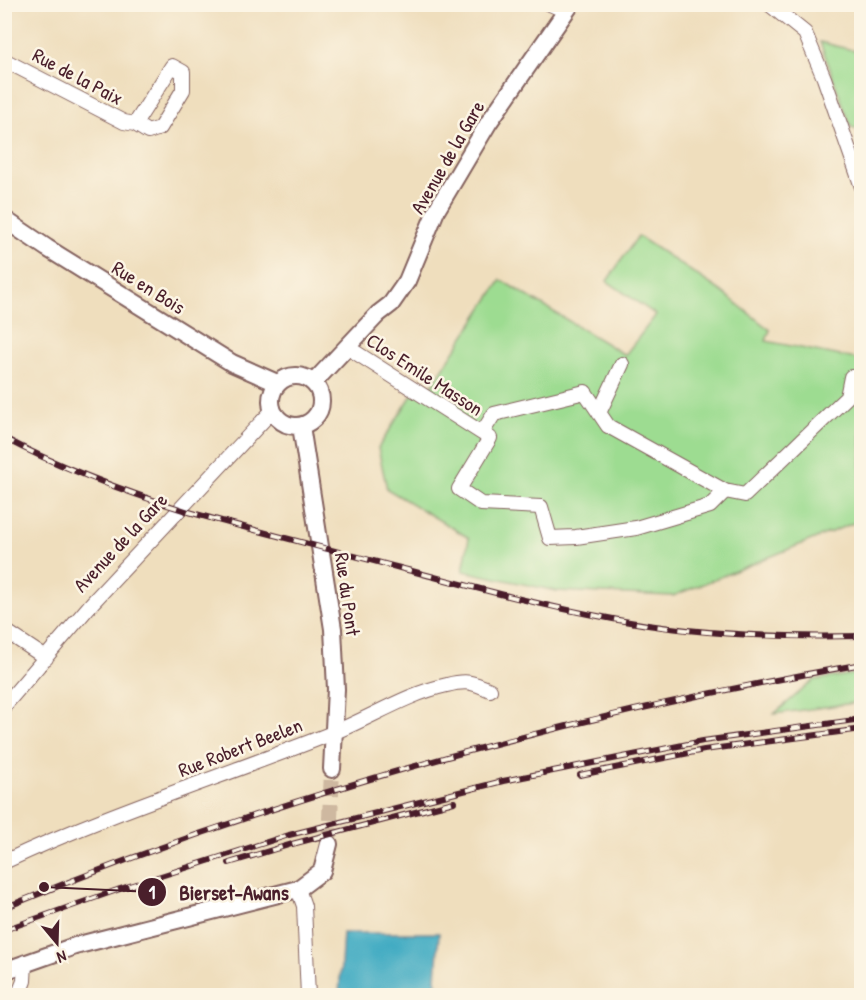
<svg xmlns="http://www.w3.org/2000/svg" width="866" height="1000" font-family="'Patrick Hand',sans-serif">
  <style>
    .green { fill: #9ddc91; stroke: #747e5e; stroke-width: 1.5 }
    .water { fill: #43acc3; stroke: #466677; stroke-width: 1.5 }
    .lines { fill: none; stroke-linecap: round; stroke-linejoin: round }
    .tertiary-tunnel { stroke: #ceb8a0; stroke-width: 16; stroke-dasharray: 16 8; stroke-linecap: butt }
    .minor-casing { stroke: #84625e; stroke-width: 16 }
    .tertiary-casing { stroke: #84625e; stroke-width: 20 }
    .minor { stroke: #fff; stroke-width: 14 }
    .tertiary { stroke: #fff; stroke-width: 16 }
    .rail-casing { stroke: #4a1f2b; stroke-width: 6 }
    .rail { stroke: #fcf5e5; stroke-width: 4; stroke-dasharray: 11; stroke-linecap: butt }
    .labels { text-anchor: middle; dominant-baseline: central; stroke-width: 5; stroke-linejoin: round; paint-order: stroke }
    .street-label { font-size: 20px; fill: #4a1f2b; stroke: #fcf5e5 }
    .leader { fill: none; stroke: #4a1f2b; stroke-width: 2 }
    .callout-dot { fill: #4a1f2b; stroke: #fcf5e5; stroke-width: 2 }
    .mark-label { font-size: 18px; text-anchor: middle; font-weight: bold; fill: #fff }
    .callout-label { font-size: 21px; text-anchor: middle; font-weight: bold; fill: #4a1f2b; stroke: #fcf5e5; stroke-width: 5; stroke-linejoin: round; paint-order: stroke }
  </style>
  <rect width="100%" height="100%" fill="#fcf5e5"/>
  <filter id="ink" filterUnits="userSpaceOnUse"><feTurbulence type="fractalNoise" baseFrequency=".0167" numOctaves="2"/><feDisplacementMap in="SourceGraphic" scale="12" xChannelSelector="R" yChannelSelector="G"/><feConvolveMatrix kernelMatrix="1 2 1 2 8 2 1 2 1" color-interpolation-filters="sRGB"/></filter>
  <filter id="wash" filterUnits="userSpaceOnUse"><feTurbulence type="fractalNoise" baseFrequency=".008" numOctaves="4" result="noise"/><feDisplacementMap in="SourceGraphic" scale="24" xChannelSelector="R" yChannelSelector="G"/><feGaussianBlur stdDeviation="1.35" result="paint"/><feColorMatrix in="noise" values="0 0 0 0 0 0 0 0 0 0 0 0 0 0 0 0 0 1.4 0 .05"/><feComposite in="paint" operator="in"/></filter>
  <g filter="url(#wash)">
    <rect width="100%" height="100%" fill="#efdebd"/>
    <!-- green -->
    <path class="green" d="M820,42L861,52V130L851,127Z
      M638,236L721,291L770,330L766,341L861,360V520L673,596L556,591L463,571L469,538L387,489L378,448L421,381L431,387L501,280L625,355L656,315L607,281Z
      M861,673V702L774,714L814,680Z"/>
    <!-- water -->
    <path class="water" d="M343,933H439L435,995H339Z"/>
  </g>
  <g filter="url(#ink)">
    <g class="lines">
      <!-- tertiary-tunnel -->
      <path class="tertiary-tunnel" d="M329,844L332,769"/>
      <!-- minor casing -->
      <g class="minor-casing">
        <path id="minor" d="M550,4L566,11
          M769,4L805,33L824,78L862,187
          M4,60L124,122L135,124L148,132L160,128L183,90V72L172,66L135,124
          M347,347L482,433
          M599,413L622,364
          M725,491L710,506L636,528L576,537L550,538L541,507L481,504L459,489L490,438L482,433L494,414L585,392L608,426L725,491L745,495L847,397L851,377H862
          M4,630L46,658
          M4,706L93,602L272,411
          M4,862C110,812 222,777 330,734C369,719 406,694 447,685C467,680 472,682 490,690
          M298,889L304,906L308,996
          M18,996L24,981L25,962"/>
      </g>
      <!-- tertiary casing -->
      <g class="tertiary-casing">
        <path id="tertiary" d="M4,219L47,248L232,363L277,383
          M271 401a25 25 0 1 1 50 0a25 25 0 1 1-50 0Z
          M314,382L378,314L391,304L407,281L436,211L489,122L571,4
          M301,426L333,629L336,689L332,769
          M4,971L75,946L298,889L322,871L329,844"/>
      </g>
      <!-- minor -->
      <use href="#minor" class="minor"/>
      <!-- tertiary -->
      <use href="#tertiary" class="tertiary"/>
      <!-- rail casing -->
      <g class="rail-casing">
        <path id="rail" d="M4,438C63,469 126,492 189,512C259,532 330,549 400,568C469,586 538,605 608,618C692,635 777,638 862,636
          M580,775L704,750L862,729
          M229,863L292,844L454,802
          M4,908C280,794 568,716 862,664
          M4,930L120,889L289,835L503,781L703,741L862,719"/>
      </g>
      <!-- rail -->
      <use href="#rail" class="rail"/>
    </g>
  </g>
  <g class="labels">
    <!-- street labels -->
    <g class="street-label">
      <text transform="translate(78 76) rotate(28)">Rue de la Paix</text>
      <text transform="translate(447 157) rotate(-60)">Avenue de la Gare</text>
      <text transform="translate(149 287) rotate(32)">Rue en Bois</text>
      <text transform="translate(425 374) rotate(33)">Clos Emile Masson</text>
      <text transform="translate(120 542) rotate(-47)">Avenue de la Gare</text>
      <text transform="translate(348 594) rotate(82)">Rue du Pont</text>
      <text transform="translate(240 747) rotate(-21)">Rue Robert Beelen</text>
    </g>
  </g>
  <!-- callouts -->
  <path class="leader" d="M44 887L152 892"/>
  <g class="callout-dot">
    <circle cx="44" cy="887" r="6"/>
    <circle cx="152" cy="892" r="15"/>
  </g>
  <g class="mark-label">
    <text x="152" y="899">1</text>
  </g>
  <g class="callout-label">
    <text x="234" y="900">Bierset-Awans</text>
  </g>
  <!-- margin -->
  <rect width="866" height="1000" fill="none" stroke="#fcf5e5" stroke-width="24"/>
  <!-- north arrow -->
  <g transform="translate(57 943) rotate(161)" stroke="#fcf5e5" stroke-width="4.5" paint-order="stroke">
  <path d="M0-4.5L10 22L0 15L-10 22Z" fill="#4a1f2b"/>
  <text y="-9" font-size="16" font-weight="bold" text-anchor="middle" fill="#4a1f2b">N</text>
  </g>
</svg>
